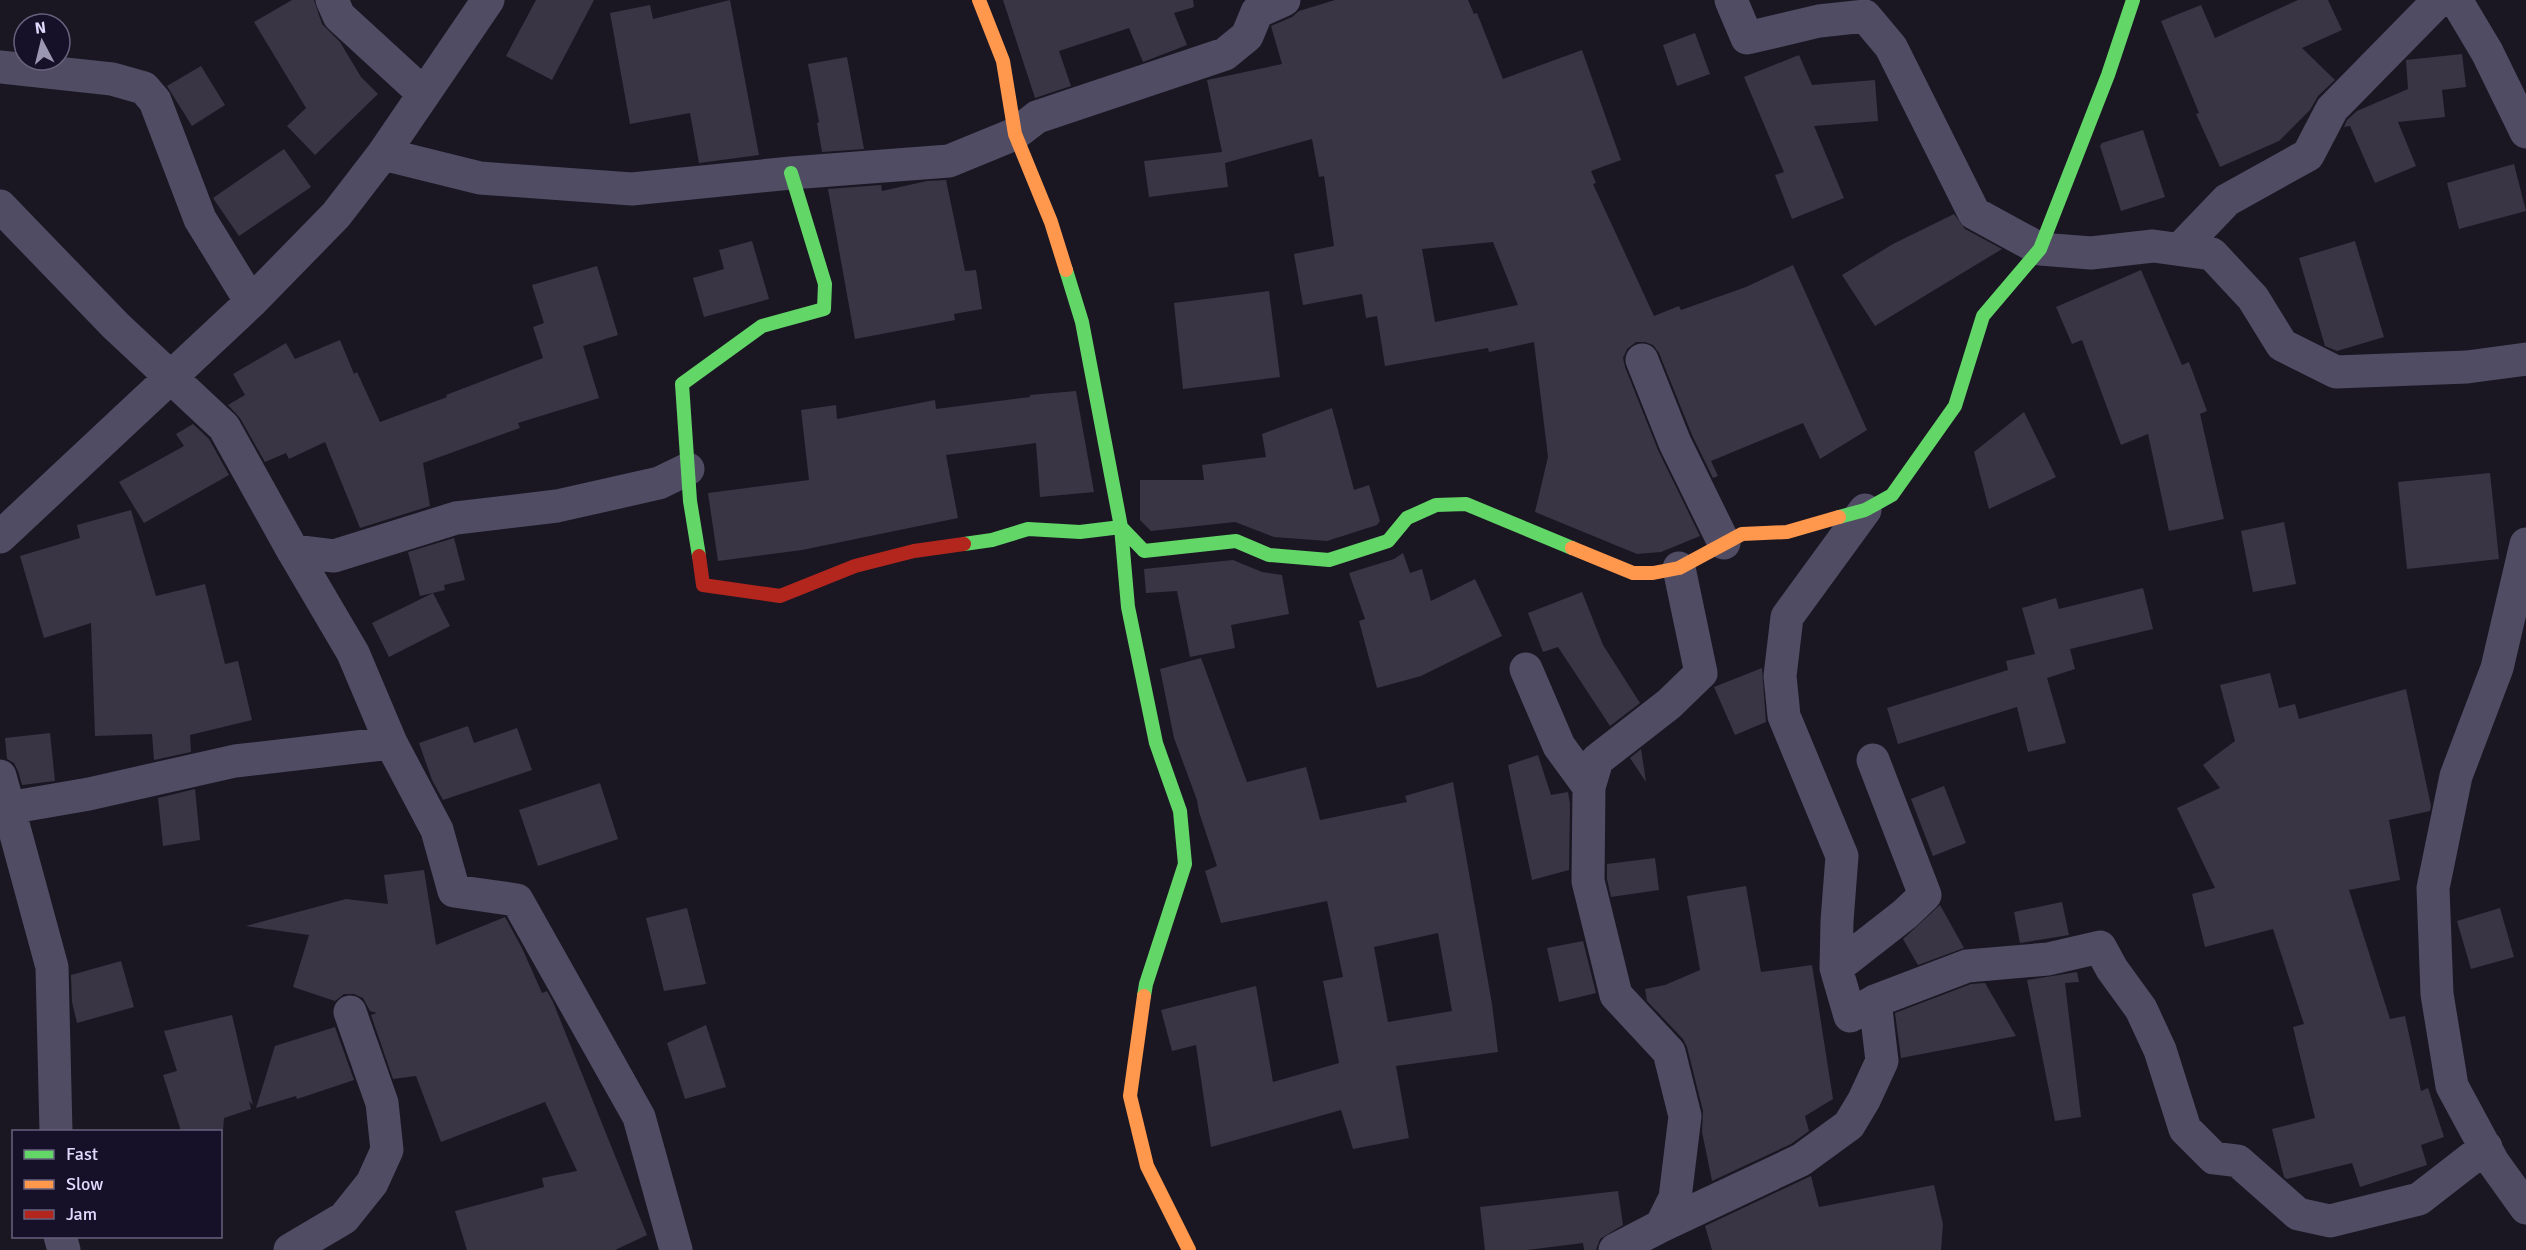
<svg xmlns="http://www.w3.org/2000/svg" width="2526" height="1250" font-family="Signika,sans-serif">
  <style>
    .building { fill: #393545; fill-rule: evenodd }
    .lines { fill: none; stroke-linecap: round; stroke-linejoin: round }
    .street { stroke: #4f4c64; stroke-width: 33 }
    .fast { stroke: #63d668; stroke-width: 14 }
    .slow { stroke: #ff974d; stroke-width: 14 }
    .jam { stroke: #b3261e; stroke-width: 14 }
  </style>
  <rect width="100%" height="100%" fill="#1a1723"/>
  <!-- building -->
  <path class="building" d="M292,0H314L322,24L340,42L361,77L378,94L315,155L287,126L306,108L254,22Z
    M536,0H594L552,80L506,56Z
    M730,0L759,155L699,163L690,113L630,124L610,13L650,5L653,19Z
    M1003,0H1193L1194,7L1174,13L1187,45L1143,62L1129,28L1059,51L1071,86L1035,98Z
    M1335,0H1468L1474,14L1477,13L1503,79L1582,50L1621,160L1591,171L1596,183L1593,184L1654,316L1679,306L1681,310L1746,287L1793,265L1867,430L1820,459L1803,423L1711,461L1718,476L1713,478L1692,435L1659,353L1653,345L1645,342H1636L1627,349L1623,358L1625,367L1658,450L1700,536L1661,552L1637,554L1535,512L1548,457L1534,342L1489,352L1488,348L1385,366L1377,316L1366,318L1362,294L1303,305L1294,254L1334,246L1324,176L1319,177L1312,139L1225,163L1228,187L1149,197L1144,161L1222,152L1207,80L1282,64L1271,26L1292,17L1299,11ZM1493,242L1518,305L1435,322L1422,249Z
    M2298,0H2328L2342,30L2302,48L2335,80L2318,96L2310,110L2279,141L2220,167L2196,114L2199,113L2161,21L2201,5L2215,38Z
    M1695,33L1710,74L1677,86L1663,45Z
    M2462,54L2466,87L2442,90L2445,117L2398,122L2416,166L2375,183L2350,126L2344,127L2347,120L2357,111L2408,89L2406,60Z
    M1799,55L1812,85L1875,80L1878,121L1814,126L1844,198L1792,219L1775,175L1784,172L1744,77Z
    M847,57L864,149L822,152L817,123L819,122L808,64Z
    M201,66L225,105L192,126L167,86Z
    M2143,130L2165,197L2121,211L2100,146L2102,143Z
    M284,149L311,187L239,236L213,198Z
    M2514,164L2526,211L2459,229L2447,183Z
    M946,180L965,271L976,270L982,309L954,314L955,320L855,339L828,189L881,185L882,191L927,181Z
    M1954,214L1965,229L2002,249L1875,326L1842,275L1893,244Z
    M752,241L769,299L704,317L693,278L724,269L719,250Z
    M2355,241L2384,337L2337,351L2325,346L2299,258Z
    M597,266L618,335L583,346L599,398L518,423L520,428L423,463L430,506L360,528L325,442L289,459L286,453L265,462L240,418L228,405L245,395L233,374L286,343L295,359L340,340L354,374L357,372L380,422L447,397L446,395L543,358L533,327L544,323L532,285Z
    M2141,270L2182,365L2189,362L2207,411L2200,414L2224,519L2169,531L2148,434L2121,445L2082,340L2072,344L2056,307Z
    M1269,291L1280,377L1183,389L1174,303Z
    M1076,391L1094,492L1040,497L1036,443L946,455L958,518L802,550L718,561L708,493L809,480L801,410L836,405L837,419L935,400L936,409L1030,397V395Z
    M1332,408L1354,490L1369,485L1380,521L1377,525L1327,541L1274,537L1235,522L1151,531L1140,520V480H1204L1202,465L1266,457L1262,434Z
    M2024,412L2056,477L1989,509L1974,452Z
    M193,424L209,439L229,475L144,523L119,482L184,446L176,434Z
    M2490,473L2499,559L2407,569L2398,482Z
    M131,510L156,596L205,584L225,664L238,661L252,720L190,735L191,752L154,760L152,734L95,736L91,623L44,638L20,556L80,538L77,525Z
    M2284,522L2296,584L2253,592L2241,531Z
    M454,538L465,580L444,585L445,590L420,596L408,552Z
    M1403,553L1410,573L1422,569L1431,601L1475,579L1502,636L1421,676L1377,688L1359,621L1365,619L1349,573L1394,559Z
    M1233,560L1262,572L1282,575L1289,614L1231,625L1235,648L1190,657L1177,591L1146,593L1144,569Z
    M2143,588L2153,629L2070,649L2075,669L2047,678L2066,743L2028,752L2017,707L1898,744L1887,708L2008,670L2006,661L2035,654L2022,608L2056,598L2059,609Z
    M1582,592L1603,645L1640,703L1610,726L1558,647L1543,652L1528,613Z
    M433,593L450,626L389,657L372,623Z
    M1201,658L1247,782L1306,767L1320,820L1407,802L1405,796L1453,782L1492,1004L1498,1052L1396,1066L1409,1138L1353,1149L1341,1110L1211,1147L1196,1045L1172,1051L1161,1010L1256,986L1273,1082L1339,1063L1323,981L1343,977L1327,901L1221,923L1205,871L1217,866L1199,812L1197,800L1174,738L1160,669ZM1438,933L1452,1011L1388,1022L1374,947Z
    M1762,668L1766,722L1735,735L1714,687Z
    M2270,673L2279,708L2295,704L2299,719L2406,689L2431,806L2430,811L2389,820L2400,880L2349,890L2390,1019L2405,1016L2421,1091L2428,1088L2444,1137L2421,1145L2427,1165L2360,1187L2352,1163L2287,1179L2284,1177L2272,1129L2315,1118L2293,1027L2304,1024L2273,929L2205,947L2192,894L2215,888L2177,808L2220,788L2203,765L2235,741L2220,685Z
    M468,726L474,743L517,728L532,770L443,800L432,780L419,743Z
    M50,733L55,781L22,785L18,771L14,763L7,759L5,738Z
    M1641,749L1646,782L1630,758Z
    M1538,755L1551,795L1568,792L1570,804L1569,870L1532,880L1508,765Z
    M600,783L618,839L538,866L519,810Z
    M1944,786L1966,843L1933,856L1911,799Z
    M195,789L200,840L163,846L158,798Z
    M1655,858L1659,890L1611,897L1607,879V864Z
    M424,870L436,945L505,917L522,948L542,993L547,991L553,1002L647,1235L615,1250H467L455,1211L544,1187L542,1178L577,1171L545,1102L441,1142L416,1076L393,1079L371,1015L377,1013L370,1011L363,998L354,994H344L335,1001L293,987L309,935L246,926L346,899L388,904L384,875Z
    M1746,886L1761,972L1812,965L1833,1099L1805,1116L1809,1131L1791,1144L1712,1181L1702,1132L1703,1111L1687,1047L1683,1039L1647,1001L1645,989L1665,985L1700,970L1687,896Z
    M2062,902L2069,935L2020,943L2014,912Z
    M1940,905L1964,948L1918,965L1903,939Z
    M687,908L706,984L664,991L646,918Z
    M2500,908L2514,957L2471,969L2457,921Z
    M1583,941L1596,993L1559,1002L1547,948Z
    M121,961L134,1007L77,1023L72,1002L71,975Z
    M2077,972L2079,982L2065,983L2081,1117L2055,1121L2027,980Z
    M1985,983L2016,1036L1901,1058L1895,1013L1971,984Z
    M232,1015L253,1105L249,1101L251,1109L224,1118L223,1131H181L163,1075L177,1071L164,1031Z
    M706,1025L726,1087L685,1099L667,1043Z
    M335,1027L354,1080L297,1099L296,1096L256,1108L275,1046Z
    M1811,1176L1819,1207L1934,1185L1943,1224L1941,1250H1712L1705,1226Z
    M1618,1191L1623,1225L1600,1239L1596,1250H1584L1583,1243L1527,1250H1485L1480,1207Z"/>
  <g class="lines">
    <!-- street -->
    <path class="street" d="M332,0L339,16L424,94
      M1731,0L1747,38L1819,21L1865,16L1891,47L1974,213L2040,249L2091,253L2153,246L2212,254L2253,298L2282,345L2336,372L2467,367L2526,359
      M2456,0L2487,52L2526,132
      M0,67L112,79L144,88L155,101L200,219L251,302
      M383,154L480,178L632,189L791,173L949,161L1015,134L1037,117L1225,54L1247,36L1257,12L1284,0
      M0,206L116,326L224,427L293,551L353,653L391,743L437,830L454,891L517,900L639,1117L676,1250
      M2180,249L2227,200L2308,155L2332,109L2439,0
      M1642,360L1675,443L1724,543
      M1865,510L1787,617L1780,676L1784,716L1842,856L1837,921L1836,968L1850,1016L1875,1001L1967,966L2048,959L2100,947L2112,969L2141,1009L2160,1050L2185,1129L2214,1158L2238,1161L2298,1214L2330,1221L2419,1199L2486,1147
      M0,537L251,302L336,215L383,154L488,0
      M2526,544L2497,668L2456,776L2433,888L2437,994L2452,1086L2493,1162L2526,1208
      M293,551L334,556L456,518L557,506L659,483L688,469
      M1526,669L1559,746L1589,787
      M0,776L52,967L56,1132
      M8,808L89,794L235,761L391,743
      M1836,968L1905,914L1925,895L1873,760
      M1661,1226L1801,1160L1849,1125L1864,1100L1882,1061L1875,1001
      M60,1236L64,1250
      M290,1250L344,1218L372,1183L387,1150L382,1103L350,1012
      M1615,1250L1661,1226L1675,1198L1685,1116L1669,1052L1616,995L1588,881L1589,787L1597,760L1669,704L1701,673L1679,568"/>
    <!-- fast -->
    <path class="fast" d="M1066,270L1082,322L1121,527L1144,551L1236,541L1269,555L1329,560L1388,541L1407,518L1436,505L1466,504L1572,548
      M1839,517L1865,510L1892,495L1955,406L1983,316L2040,249L2108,75L2133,0
      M964,544L992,540L1028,529L1080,532L1121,527L1128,607L1156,743L1180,811L1185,864L1146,984L1144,996
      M699,556L690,501L682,384L762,326L824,309L825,284L791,173"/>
    <!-- slow -->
    <path class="slow" d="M979,0L1003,61L1015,134L1051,222L1066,270
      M1572,548L1633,573H1653L1679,568L1742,534L1787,532L1839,517
      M1144,996L1130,1096L1147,1166L1189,1250"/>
    <!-- jam -->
    <path class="jam" d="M699,556L703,585L780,596L855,566L914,551L964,544"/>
  </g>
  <!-- legend -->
  <rect x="12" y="1130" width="210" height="108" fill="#161129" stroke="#67617e" stroke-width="1.5"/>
  <rect x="24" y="1150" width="30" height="9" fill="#63d668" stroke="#67617e" stroke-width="1.5"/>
  <text x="66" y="1160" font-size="18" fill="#e0dafe">Fast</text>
  <rect x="24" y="1180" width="30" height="9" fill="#ff974d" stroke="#67617e" stroke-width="1.5"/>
  <text x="66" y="1190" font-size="18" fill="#e0dafe">Slow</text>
  <rect x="24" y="1210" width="30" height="9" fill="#b3261e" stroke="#67617e" stroke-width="1.5"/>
  <text x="66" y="1220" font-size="18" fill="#e0dafe">Jam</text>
  <!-- north arrow -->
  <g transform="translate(42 42) rotate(353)"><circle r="28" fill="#161129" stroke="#67617e" stroke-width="1.5"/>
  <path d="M0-4.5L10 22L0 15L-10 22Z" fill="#9b96b1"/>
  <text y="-9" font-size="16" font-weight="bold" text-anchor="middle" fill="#e0dafe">N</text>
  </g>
</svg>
